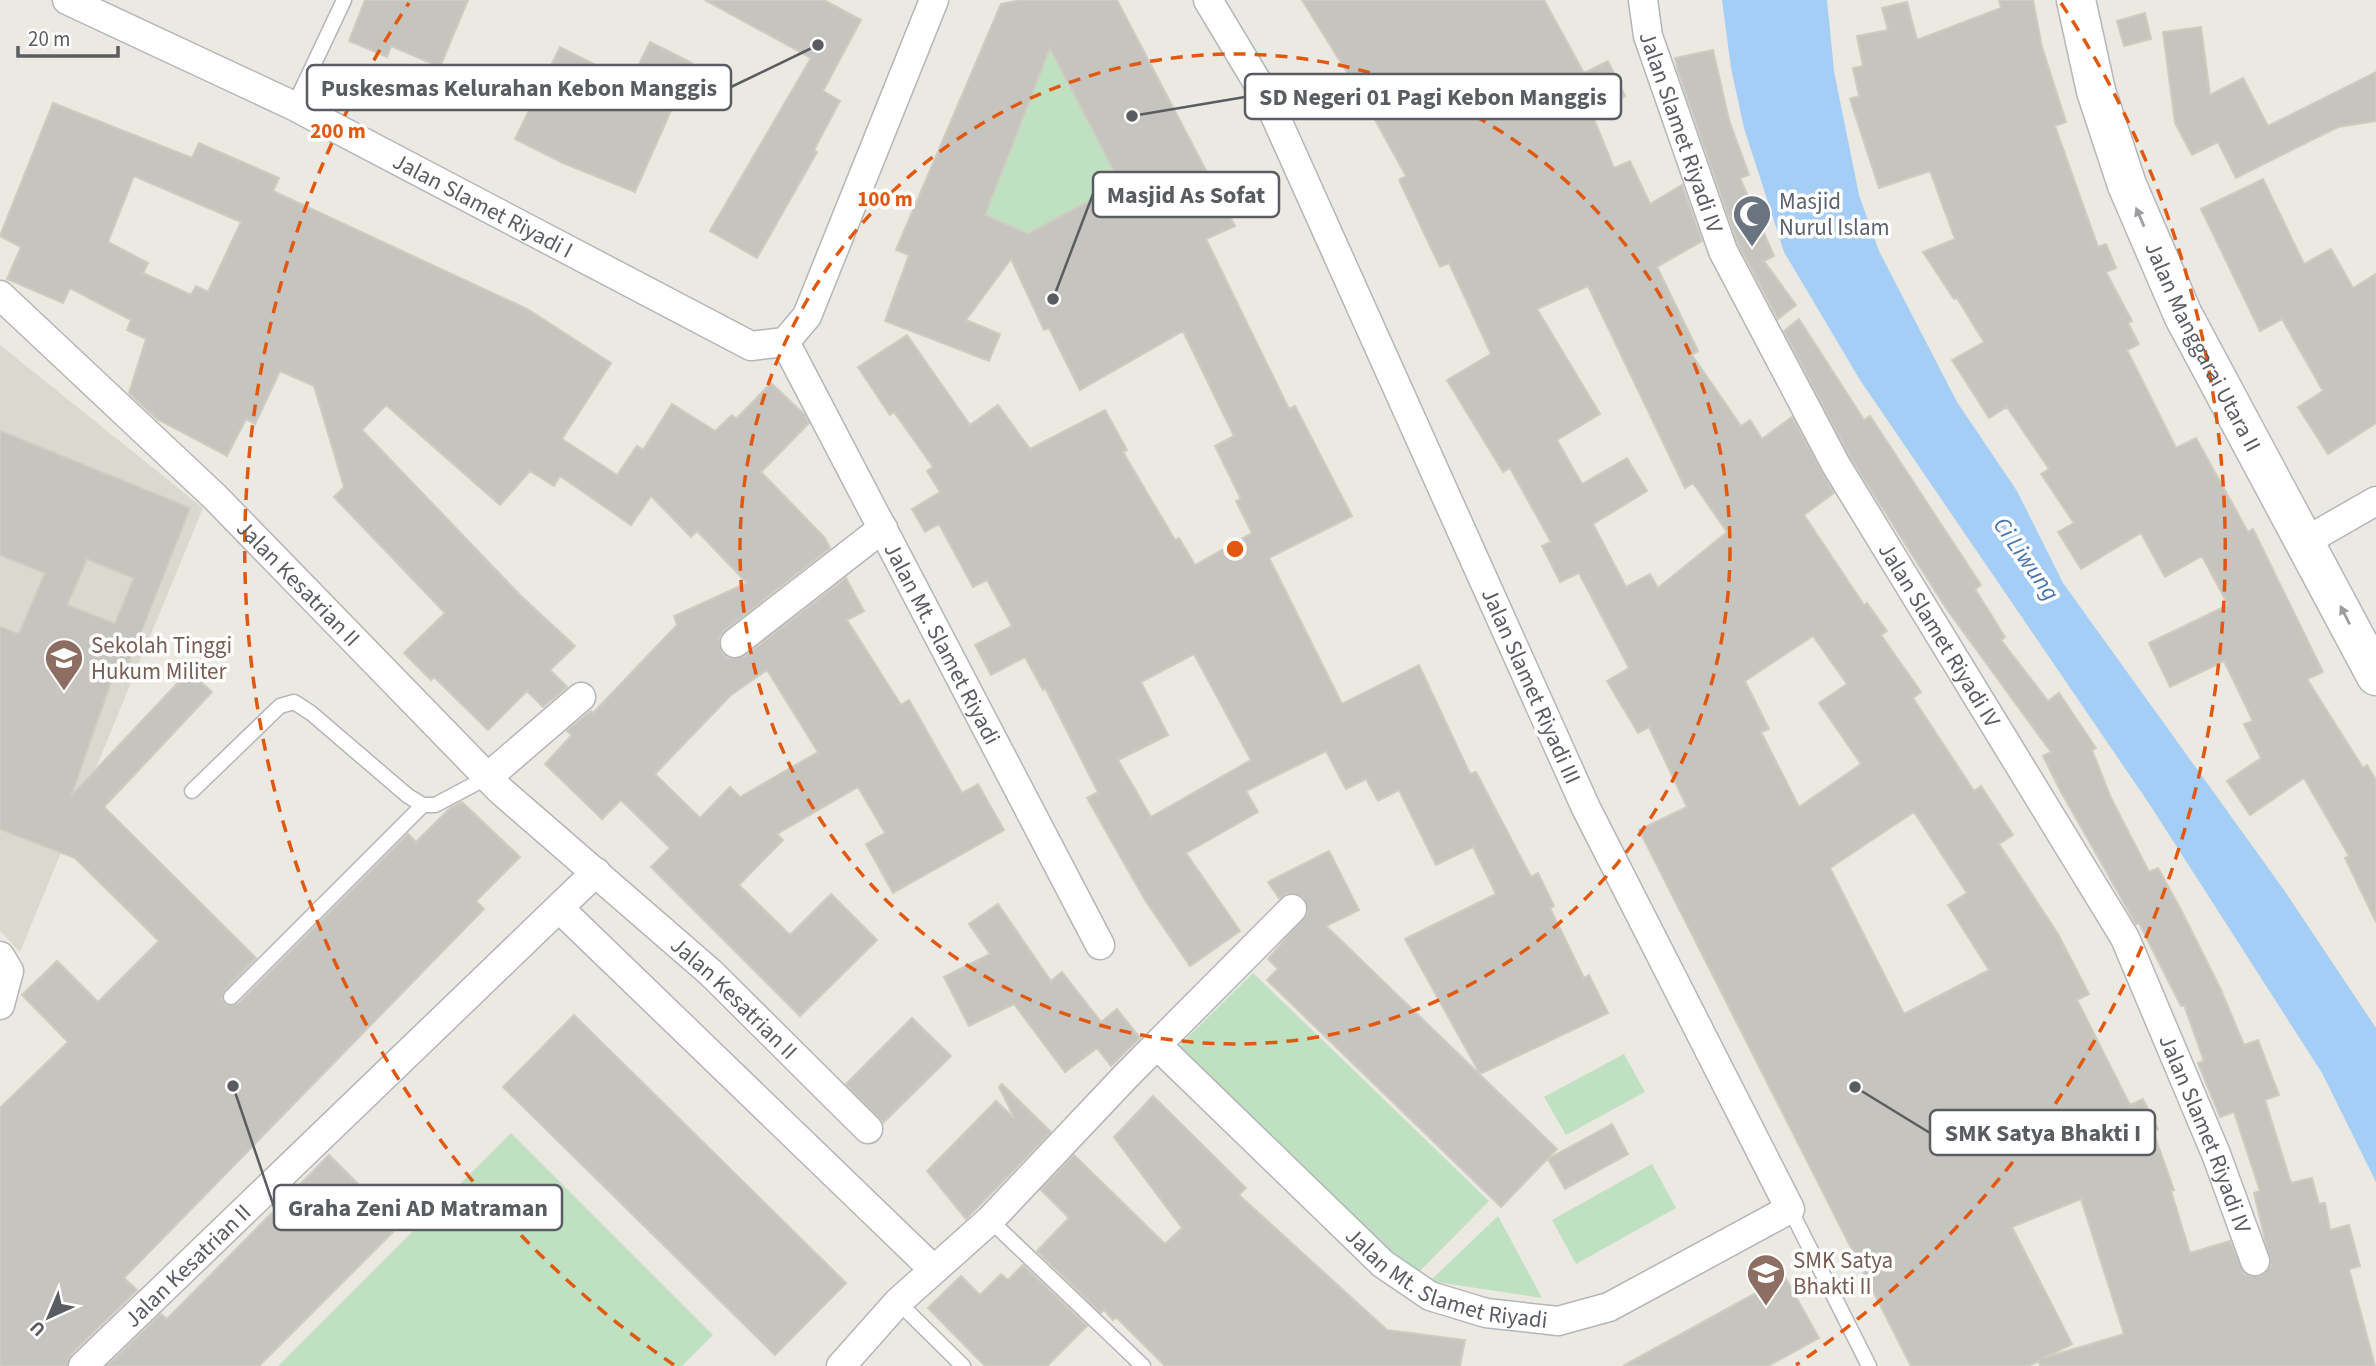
<svg xmlns="http://www.w3.org/2000/svg" width="2376" height="1366" font-family="'Source Sans 3',sans-serif">
  <style>
    .education { fill: #dbd8cf }
    .green { fill: #bfe1c1 }
    .water { fill: #a5cef7 }
    .building { fill: #c6c4be; stroke: #cfcbc0; stroke-width: 2; fill-rule: evenodd }
    .lines { fill: none; stroke-linecap: round; stroke-linejoin: round }
    .lane-casing { stroke: #b3b6ba; stroke-width: 17 }
    .street-casing { stroke: #b3b6ba; stroke-width: 31 }
    .secondary-casing { stroke: #b4b7bc; stroke-width: 41 }
    .lane { stroke: #fff; stroke-width: 14 }
    .street { stroke: #fff; stroke-width: 28 }
    .secondary { stroke: #fff; stroke-width: 38 }
    .oneway { fill: #9b9da0 }
    .ring { fill: none; stroke: #e15910; stroke-width: 3.5; stroke-dasharray: 12 9 }
    .labels { text-anchor: middle; dominant-baseline: central; stroke-width: 7; stroke-linejoin: round; paint-order: stroke }
    .street-label { font-size: 23px; fill: #595c60; stroke: #fff }
    .worship-label { font-size: 23px; fill: #5b616d; stroke: #fff; text-anchor: start }
    .education-label { font-size: 23px; fill: #785e54; stroke: #fff; text-anchor: start }
    .water-label { font-size: 24px; font-style: italic; fill: #4874af; stroke: #fff }
    .centre { fill: #e15910; stroke: #fff; stroke-width: 3.5 }
    .ring-label { font-size: 21px; text-anchor: middle; font-weight: bold; fill: #e15910; stroke: #fff; stroke-width: 7; stroke-linejoin: round; paint-order: stroke }
    .leader { fill: none; stroke: #595c60; stroke-width: 2.5 }
    .callout-dot { fill: #595c60; stroke: #fff; stroke-width: 2.5 }
    .callout { fill: #fff; stroke: #595c60; stroke-width: 2.5 }
    .callout-label { font-size: 24px; text-anchor: middle; font-weight: bold; fill: #595c60 }
  </style>
  <rect width="100%" height="100%" fill="#ebe9e1"/>
  <!-- education -->
  <path class="education" d="M0,345L203,508L20,952L0,931Z"/>
  <!-- green -->
  <path class="green" d="M1050,48L1121,184L1028,234L985,215Z
    M1253,973L1489,1201L1411,1280L1175,1050Z
    M1624,1054L1645,1092L1566,1135L1544,1097Z
    M511,1133L713,1335L682,1366H278Z
    M1652,1164L1676,1208L1576,1264L1552,1220Z
    M1498,1216L1542,1298L1430,1281Z"/>
  <!-- water -->
  <path class="water" d="M1722,0H1827L1834,71L1859,195L1879,251L1957,402L2017,491L2063,583L2284,890L2376,1028V1182L2322,1073L2150,805L1860,380L1784,252L1744,128L1731,68Z"/>
  <!-- building -->
  <path class="building" d="M365,0H468L440,67L391,46L387,57L349,41Z
    M705,0H824L861,20L823,91L840,101L814,150L817,152L757,258L710,231L811,58Z
    M1021,0H1117L1235,226L1206,239L1289,409L1295,406L1352,516L1269,558L1342,704L1419,665L1470,774L1476,772L1531,877L1538,873L1554,906L1550,908L1584,978L1589,975L1608,1013L1480,1074L1405,939L1496,894L1473,847L1436,865L1399,790L1378,801L1366,779L1346,789L1326,751L1246,791L1258,812L1186,853L1240,931L1190,966L1145,900L1087,798L1098,792L1045,688L1043,690L1025,657L991,675L975,645L1012,626L987,580L973,587L939,524L925,532L912,509L940,492L927,471L933,467L894,412L890,415L858,367L907,335L970,425L998,405L1030,449L1105,410L1127,450L1123,452L1175,540L1179,538L1195,565L1252,533L1236,501L1241,499L1215,446L1234,436L1183,331L1080,390L1049,328L1044,330L1011,259L966,320L1000,334L989,361L885,321L909,255L896,250L1001,4ZM1050,48L1121,184L1028,234L985,215ZM1194,654L1251,760L1151,817L1118,760L1168,735L1141,682Z
    M1302,0H1544L1584,73L1608,61L1625,96L1591,112L1614,168L1630,161L1650,204L1682,185L1702,241L1657,267L1698,351L1692,355L1741,426L1750,420L1762,439L1792,417L1834,493L1804,515L1864,605L1867,603L1887,631L1881,635L1921,692L1913,698L1974,791L1981,786L2013,835L1999,844L2058,934L2089,994L2077,1000L2130,1105L2143,1099L2158,1129L2153,1131L2174,1190L2171,1191L2190,1253L2230,1241L2245,1274L2261,1276L2271,1265L2254,1193L2260,1191L2234,1112L2220,1117L2198,1063L2204,1061L2184,1005L2181,1006L2139,923L2136,924L2132,917L2060,790L2043,756L2051,752L1946,608L1850,457L1784,331L1799,319L1864,420L1870,416L1981,585L1975,589L2005,637L2001,640L2048,701L2059,693L2096,748L2092,750L2111,798L2149,872L2158,868L2180,908L2221,990L2244,1045L2258,1040L2279,1095L2265,1100L2291,1183L2312,1178L2319,1204L2325,1203L2330,1230L2349,1225L2360,1266L2349,1269L2375,1366H2040L2039,1361L2028,1366H1911L1639,830L1687,807L1649,727L1638,733L1607,681L1629,668L1579,573L1560,582L1542,546L1551,542L1510,468L1503,472L1447,380L1491,354L1449,263L1440,267L1399,180L1406,176L1363,98ZM1588,286L1685,488L1693,483L1727,532L1658,588L1650,574L1626,587L1593,524L1647,491L1627,458L1582,484L1557,440L1600,414L1537,309ZM1813,636L1847,684L1819,703L1861,764L1799,807L1761,732L1769,729L1745,681ZM1914,812L1967,893L1948,905L1989,970L1904,1014L1830,868ZM2081,1199L2124,1334L2044,1358L2072,1344L2012,1227Z
    M1999,0H2033L2042,47L2066,122L2055,126L2098,247L2106,244L2116,268L2106,272L2132,321L2128,323L2139,344L2127,350L2176,448L2196,438L2248,532L2253,529L2323,672L2307,679L2363,768L2367,765L2376,780V922L2345,858L2349,856L2304,778L2250,815L2227,781L2261,758L2244,724L2253,721L2224,661L2170,687L2149,643L2228,605L2202,556L2165,577L2141,533L2081,569L2058,532L2074,523L2041,474L2049,469L2007,407L1989,418L1952,360L1984,342L1957,298L1954,299L1923,252L1955,239L1930,171L1879,188L1850,99L1859,96L1853,68L1863,66L1857,36L1888,30L1882,8L1907,2L1917,40L2001,8Z
    M2145,13L2151,39L2124,46L2117,21Z
    M2201,27L2210,95L2243,78L2268,126L2376,72V121L2338,127L2236,178L2218,142L2192,155L2175,123L2163,32Z
    M650,42L692,63L635,192L563,163L515,139L560,47L630,82Z
    M1713,50L1729,120L1749,175L1740,178L1774,256L1764,261L1796,305L1778,319L1738,244L1678,71L1675,58Z
    M53,103L192,158L199,143L279,178L273,191L527,309L611,363L562,439L617,475L637,446L643,450L672,404L715,431L732,415L736,419L771,383L804,414L809,423L761,472L825,538L830,548L725,630L719,637L722,653L729,659L745,656L846,578L864,611L847,620L901,705L909,700L962,793L978,784L1004,830L893,893L866,844L885,833L858,787L777,834L783,840L739,885L790,935L831,894L877,940L800,1016L651,867L670,848L621,800L602,819L545,764L572,735L567,731L591,711L593,713L677,625L674,616L747,583L697,531L691,537L651,496L631,525L560,476L554,486L530,471L500,505L386,405L362,430L520,595L575,646L550,670L567,687L543,707L527,691L488,730L434,677L431,680L404,653L445,613L334,497L344,487L314,386L280,371L255,424L246,419L227,456L157,419L129,393L146,339L127,330L131,320L70,288L63,303L7,279L21,247L0,236ZM134,176L241,222L208,292L196,286L191,295L143,273L148,263L108,242ZM767,670L818,752L740,797L730,787L700,818L655,774L731,695Z
    M2263,179L2304,264L2331,249L2353,288L2376,274V423L2328,454L2298,407L2323,391L2282,319L2260,331L2201,209Z
    M0,431L190,508L129,662L119,659L71,796L189,671L212,692L104,807L256,958L224,991L222,999L225,1004H238L408,834L416,842L450,808L462,802L520,857L476,901L484,909L124,1278L137,1290L71,1354L67,1366H0V1108L68,1042L22,995L57,961L98,1002L159,941L75,858L0,829V627L19,634L45,573L0,555ZM87,559L134,578L115,624L67,605Z
    M1329,851L1359,910L1326,926L1557,1149L1501,1207L1267,980L1278,969L1268,959L1308,913L1303,897L1288,893L1279,898L1268,882Z
    M998,904L1051,981L1062,972L1101,1022L1117,1009L1140,1038L1111,1066L1097,1048L1065,1072L1014,1004L969,1026L944,977L990,954L969,924Z
    M574,1015L846,1283L775,1355L503,1087Z
    M912,1018L951,1056L883,1123L846,1084Z
    M1002,1084L1051,1132L966,1219L927,1171L996,1101L1015,1119L999,1087Z
    M1153,1096L1246,1188L1239,1195L1387,1330L1465,1340L1460,1366H1165L1116,1317L1113,1320L1104,1310L1101,1313L1037,1251L1069,1218L1041,1190L1074,1155L1165,1244L1182,1228L1114,1137Z
    M1612,1124L1628,1154L1565,1189L1548,1159Z
    M329,1155L400,1225L259,1366H107L161,1314L167,1319Z
    M1023,1265L1087,1326L1047,1366H985L928,1308L961,1276L980,1295L1001,1274L1008,1280Z
    M1785,1277L1819,1338L1768,1366H1623Z"/>
  <g class="lines">
    <!-- lane casing -->
    <g class="lane-casing">
      <path id="lane" d="M294,106L344,0
        M192,791L280,706L294,702L311,713L408,796L423,805H435L488,777
        M231,997L423,805
        M1790,1209L1869,1366
        M990,1220L1143,1366
        M898,1302L963,1366"/>
    </g>
    <!-- street casing -->
    <g class="street-casing">
      <g id="street">
        <path id="s1" d="M67,0L294,106L751,346L785,342"/>
        <path id="s2" d="M1643,0L1648,36L1723,251L1836,465L2125,938L2216,1154L2255,1261"/>
        <path id="s3" d="M0,295L215,497L500,790L711,973L868,1129"/>
        <path id="s4" d="M785,342L1100,945"/>
        <path d="M785,342L807,316L934,0"/>
        <path d="M2306,541L2376,501"/>
        <path d="M735,643L883,528"/>
        <path d="M488,777L581,697"/>
        <path d="M560,909L933,1269"/>
        <path d="M0,956L9,971L0,1005"/>
        <path id="s5" d="M1157,1045L1383,1264L1430,1296L1486,1313L1558,1321L1609,1307L1790,1209L1586,808L1268,100L1208,0"/>
        <path id="s6" d="M83,1366L596,872"/>
        <path d="M841,1366L898,1302L990,1220L1126,1076L1292,909"/>
      </g>
    </g>
    <!-- secondary casing -->
    <g class="secondary-casing">
      <g id="secondary">
        <path id="s7" d="M2076,0L2096,91L2127,185L2183,315L2376,676"/>
      </g>
    </g>
    <!-- lane -->
    <use href="#lane" class="lane"/>
    <!-- street -->
    <use href="#street" class="street"/>
    <!-- secondary -->
    <use href="#secondary" class="secondary"/>
  </g>
  <!-- one-way arrows -->
  <defs><path id="oneway-solid" d="M-6-.8H1V-3.2L6.5 0L1 3.2V.8H-6Z" transform="scale(1.75)"/></defs>
  <g class="oneway">
    <use href="#oneway-solid" transform="translate(2140 217) rotate(-113)"/>
    <use href="#oneway-solid" transform="translate(2345 615) rotate(-117)"/>
  </g>
  <!-- distance rings -->
  <g class="ring">
    <circle cx="1235" cy="549" r="495"/>
    <path d="M674 1365A990 990 0 0 1 409 3M2061 3A990 990 0 0 1 1796 1365"/>
  </g>
  <!-- icons -->
  <defs>
    <g id="mosque-pin" transform="scale(2.0125)"><path d="M0 17L-7.5 6A9.5 9.5 0 1 1 7.5 6Z" fill="#6b7280" stroke="#fff"/><path d="M3.5-4.9A6 6 0 1 0 3.5 4.9A5 5 0 1 1 3.5-4.9Z" fill="#fff"/></g>
    <g id="university-pin" transform="scale(2.0125)"><path d="M0 17L-7.5 6A9.5 9.5 0 1 1 7.5 6Z" fill="#8d6e63" stroke="#fff"/><path d="M0-5L7-2L0 1L-7-2ZM-4 1L0 2.5L4 1V4Q0 6-4 4Z" fill="#fff"/></g>
    <g id="school-pin" transform="scale(2.0125)"><path d="M0 17L-7.5 6A9.5 9.5 0 1 1 7.5 6Z" fill="#8d6e63" stroke="#fff"/><path d="M0-5L7-2L0 1L-7-2ZM-4 1L0 2.5L4 1V4Q0 6-4 4Z" fill="#fff"/></g>
  </defs>
  <g fill-rule="evenodd">
    <use href="#mosque-pin" x="1752" y="214"/>
    <use href="#university-pin" x="64" y="658"/>
    <use href="#school-pin" x="1766" y="1273"/>
  </g>
  <g class="labels">
    <!-- street labels -->
    <g class="street-label">
      <text stroke="none"><textPath href="#s2" startOffset="138">Jalan Slamet Riyadi IV</textPath></text>
      <text stroke="none"><textPath href="#s1" startOffset="464">Jalan Slamet Riyadi I</textPath></text>
      <text stroke="none"><textPath href="#s7" startOffset="371">Jalan Manggarai Utara II</textPath></text>
      <text stroke="none"><textPath href="#s3" startOffset="415">Jalan Kesatrian II</textPath></text>
      <text stroke="none"><textPath href="#s2" startOffset="705">Jalan Slamet Riyadi IV</textPath></text>
      <text stroke="none"><textPath href="#s4" startOffset="340">Jalan Mt. Slamet Riyadi</textPath></text>
      <text transform="translate(1531 686) rotate(66)">Jalan Slamet Riyadi III</text>
      <text stroke="none"><textPath href="#s3" startOffset="1017">Jalan Kesatrian II</textPath></text>
      <text stroke="none"><textPath href="#s2" startOffset="1272">Jalan Slamet Riyadi IV</textPath></text>
      <text stroke="none"><textPath href="#s6" startOffset="145">Jalan Kesatrian II</textPath></text>
      <text stroke="none"><textPath href="#s5" startOffset="380">Jalan Mt. Slamet Riyadi</textPath></text>
    </g>
    <!-- worship labels -->
    <g class="worship-label">
      <text x="1779" y="201">Masjid<tspan x="1779" dy="26">Nurul Islam</tspan></text>
    </g>
    <!-- education labels -->
    <g class="education-label">
      <text x="91" y="645">Sekolah Tinggi<tspan x="91" dy="26">Hukum Militer</tspan></text>
      <text x="1793" y="1260">SMK Satya<tspan x="1793" dy="26">Bhakti II</tspan></text>
    </g>
    <!-- water labels -->
    <g class="water-label">
      <text transform="translate(2026 559) rotate(55)">Ci Liwung</text>
    </g>
  </g>
  <circle cx="1235" cy="549" r="10" class="centre"/>
  <g class="ring-label">
    <text x="338" y="138">200 m</text>
    <text x="885" y="206">100 m</text>
  </g>
  <!-- callouts -->
  <path class="leader" d="M818 45L731 87M1132 116L1245 97M1053 299L1093 194M1855 1087L1930 1133M233 1086L274 1207"/>
  <g class="callout-dot">
    <circle cx="818" cy="45" r="7"/>
    <circle cx="1132" cy="116" r="7"/>
    <circle cx="1053" cy="299" r="7"/>
    <circle cx="1855" cy="1087" r="7"/>
    <circle cx="233" cy="1086" r="7"/>
  </g>
  <g class="callout">
    <rect x="307" y="65" width="424" height="45" rx="7"/>
    <rect x="1245" y="74" width="376" height="45" rx="7"/>
    <rect x="1093" y="172" width="186" height="45" rx="7"/>
    <rect x="1930" y="1110" width="225" height="45" rx="7"/>
    <rect x="274" y="1185" width="288" height="45" rx="7"/>
  </g>
  <g class="callout-label">
    <text x="519" y="96">Puskesmas Kelurahan Kebon Manggis</text>
    <text x="1433" y="105">SD Negeri 01 Pagi Kebon Manggis</text>
    <text x="1186" y="203">Masjid As Sofat</text>
    <text x="2043" y="1141">SMK Satya Bhakti I</text>
    <text x="418" y="1216">Graha Zeni AD Matraman</text>
  </g>
  <!-- north arrow -->
  <g transform="translate(49 1317) rotate(224)" stroke="#ffffff" stroke-width="5" paint-order="stroke">
  <path d="M0-5L12 26L0 18L-12 26Z" fill="#595c60"/>
  <text y="-10" font-size="19" font-weight="bold" text-anchor="middle" fill="#595c60">U</text>
  </g>
  <!-- scale -->
  <path d="M18 46v10h100v-10" fill="none" stroke="#595c60" stroke-width="3.5"/>
  <text x="28" y="46" font-size="21" fill="#595c60" stroke="#ffffff" stroke-width="5" paint-order="stroke">20 m</text>
</svg>
